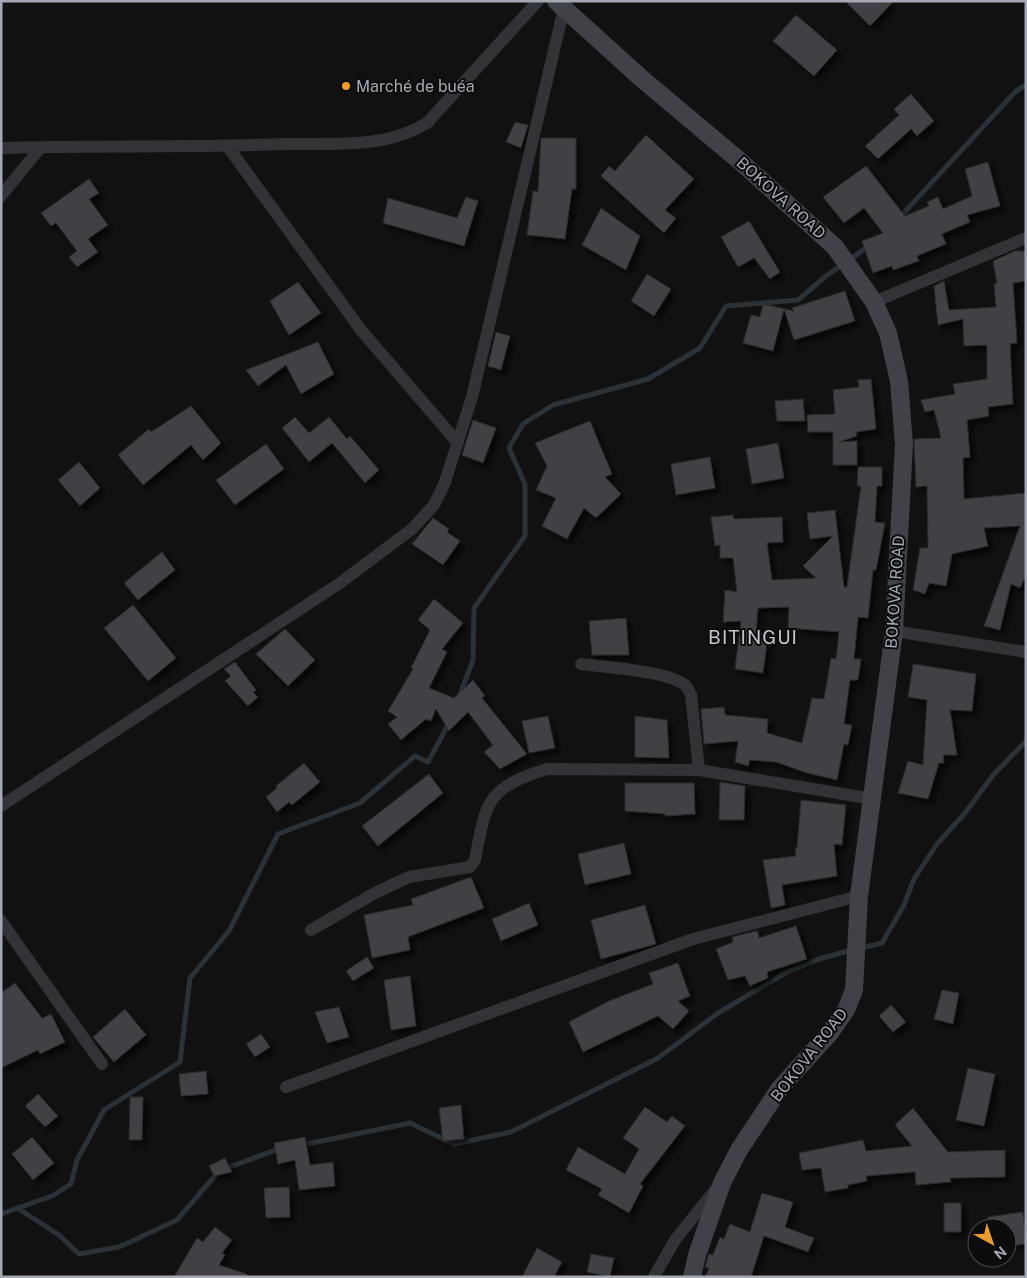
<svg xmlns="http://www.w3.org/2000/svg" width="1027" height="1278" font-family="'Public Sans',sans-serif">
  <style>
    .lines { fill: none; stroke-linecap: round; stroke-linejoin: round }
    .stream { stroke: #2a3237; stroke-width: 5 }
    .building { fill: #404145; stroke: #2b2b2e; filter: url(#shadow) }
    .street { stroke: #323337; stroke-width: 12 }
    .secondary { stroke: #404247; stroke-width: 18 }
    .poi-dot { fill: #ec9c2f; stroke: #0c0c0d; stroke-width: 2 }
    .labels { text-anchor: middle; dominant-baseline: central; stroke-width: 4; stroke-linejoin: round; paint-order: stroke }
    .poi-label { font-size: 16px; fill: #a2a9b2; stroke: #0c0c0d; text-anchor: start }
    .street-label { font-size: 16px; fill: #a2a9b2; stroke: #0c0c0d }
    .quarter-label { font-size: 19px; letter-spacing: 1px; fill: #c3c7cf; stroke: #0c0c0d }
  </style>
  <defs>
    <filter id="shadow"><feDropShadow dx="4.5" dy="4.5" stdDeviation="2.5" flood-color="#0009"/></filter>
  </defs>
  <rect width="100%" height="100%" fill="#111112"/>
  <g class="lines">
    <!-- stream -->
    <path class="stream" d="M899,218L1016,91L1026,85
      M459,697L473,660L474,608L525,536V484L509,448L523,424L553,405L648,379L700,348L726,306L798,300L826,276L869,246
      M861,948L882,943L904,905L914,879L937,844L965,813L994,774L1026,741
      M302,1145L410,1123L454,1144L511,1132L658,1058L718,1013L787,972L819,959L852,950
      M17,1208L59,1235L79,1254L119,1247L177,1220L219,1171L281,1148
      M1,1214L52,1196L71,1184L77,1160L104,1110L180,1062L190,978L229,931L278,834L360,803L415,756L428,762L450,721"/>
  </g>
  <!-- building -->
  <path class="building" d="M845,1H894L870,26Z
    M796,15L837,50L814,76L773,41Z
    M911,94L934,121L917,136L911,129L878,159L865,146L899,115L894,109Z
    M515,122L528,125L521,148L506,142Z
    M646,135L694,179L665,210L676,218L664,233L601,176L609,166L615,171Z
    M541,138H576V189H572L565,239L527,235L533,191L538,192Z
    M988,162L1000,206L967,215L970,222L942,234L946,244L917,256L919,261L893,270L892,266L873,273L862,241L883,233L864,208L844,223L823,197L866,166L905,216L929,206L927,202L938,197L943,209L972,196L965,169Z
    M89,179L99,193L89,199L108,225L88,239L98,252L77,267L69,257L77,251L56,223L51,226L41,213Z
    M466,197L478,201L464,246L383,223L388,198L457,218Z
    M601,208L640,236L626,270L582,245Z
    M749,221L780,272L770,279L754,258L738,267L721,237Z
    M1015,251H1026V281L1013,283L1017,343L1010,344L1013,404L988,407L989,416L967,420L970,457L963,458L964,499L1026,493V575L1020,588L1011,584L1000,630L984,626L1020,526L984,528L988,546L952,554L946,586L929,583L925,594L913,590L920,548H928L927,486L916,487L914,439L941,438L934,410L925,412L921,400L955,394L953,384L987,379V345L964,346L963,319L938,325L934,286L944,281L949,310L996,307L994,284L997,283L993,261Z
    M647,274L671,289L654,316L631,301Z
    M298,282L321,313L289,335L270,301Z
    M845,291L855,321L794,340L784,309L773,351L743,343L751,315L760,317L763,304L794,311L792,308Z
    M496,332L510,336L501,370L488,366Z
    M318,342L334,374L301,394L286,365L258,386L246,370Z
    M871,379L876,429L856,432L857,436L839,442L857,441V465H833V432H808L807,415L835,414L833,390L859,387L858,380Z
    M803,399L805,421H777L775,401Z
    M191,406L221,443L203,460L191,445L143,485L118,455L149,429L151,432Z
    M295,417L309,433L329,417L347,439L350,436L379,470L365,483L332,443L309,462L282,428Z
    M473,420L496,428L483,463L462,455Z
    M590,421L612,474L605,477L621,494L596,518L584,508L567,539L542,526L556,498L536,490L547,466L535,443Z
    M778,443L784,478L752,484L746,449Z
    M266,444L284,469L235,505L216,480Z
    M710,457L715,488L676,495L671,464Z
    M79,462L100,488L80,506L58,480Z
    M858,467H882V486H877L875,522L885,523L876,570H873L868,618L858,617L854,659H861L858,680H850L844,724L852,725L848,745L844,744L837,780L807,773L776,762L750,760L748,766L735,762L738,741L704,744L701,709L724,707L725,715L768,719L767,733L802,743L812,698L824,699L831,658L836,659L839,632L788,628L789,607L758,608L756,633L768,635L763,673L735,669L741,621L723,622L725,590L737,592L733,558H720V545L715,546L711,517L733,515L734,519L782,517L783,542L767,543L772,580L816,578L803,566L833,536L810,539L807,513L835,510L844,587H847L861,486H857Z
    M433,518L449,529L447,532L460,541L443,565L412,544Z
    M162,552L175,570L138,600L124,583Z
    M434,599L463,623L442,649L447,652L429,688L454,698L473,680L485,696L482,698L527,754L500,769L484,752L493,745L468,712L449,731L436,709L431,721L426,719L401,740L388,724L397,717L388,711L413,669L411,668L430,630L418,620Z
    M133,605L176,658L148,681L104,628Z
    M626,618L629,655H592L589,621Z
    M285,629L315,660L288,686L256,654Z
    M235,662L256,690L253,692L258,697L248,706L225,681L231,676L224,669Z
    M913,664L976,674L972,711L950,710L957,755H943L944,763H939L928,799L898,793L908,761L923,765L927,700L908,697Z
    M548,716L555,748L529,753L522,721Z
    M635,716L667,720L669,758L635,757Z
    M304,763L320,782L292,805L289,802L277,812L266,797L277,788L276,786Z
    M429,774L443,793L378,846L362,826Z
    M720,782L745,786L744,820H719Z
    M625,783H694L695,814L665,816V814L625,811Z
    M801,800L846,805L842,845L834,844L837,876L782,885L785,905L771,908L763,860L796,856L795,848H797Z
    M624,843L631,874L585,885L578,854Z
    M471,877L484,908L408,937L410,950L372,958L364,915L413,905L411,899Z
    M529,903L538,925L501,941L492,919Z
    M645,905L656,944L601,959L591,920Z
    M796,926L807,959L767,972L768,978L750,986L745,976L728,980L716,949L733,942L732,937L756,931L758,932L759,938Z
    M367,957L374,968L353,981L346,971Z
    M678,963L690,996L678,1001L689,1011L673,1029L658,1016L583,1052L569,1022L609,1001L653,984L649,973Z
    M410,976L416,1026L391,1030L384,980Z
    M15,983L42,1018L51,1014L65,1042L40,1054L38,1050L1,1068V993Z
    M942,990L959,993L953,1024L934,1019Z
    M891,1005L906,1022L893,1032L879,1016Z
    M339,1007L349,1037L327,1043L315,1012Z
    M125,1009L146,1035L114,1062L93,1037Z
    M261,1034L270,1047L255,1057L246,1044Z
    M968,1068L995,1074L984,1126L956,1120Z
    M206,1071L208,1094L181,1096L179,1074Z
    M38,1094L58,1116L45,1127L25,1106Z
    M130,1097H143L142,1140H129Z
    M461,1105L464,1139L443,1141L439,1108Z
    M645,1107L667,1122L672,1116L685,1126L640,1184L643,1186L629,1213L598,1195L602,1189L566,1170L578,1147L625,1174L639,1149L623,1138Z
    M913,1108L948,1152L1005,1150V1177L950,1178L951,1182L916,1185L915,1172L866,1176L867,1181L848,1185V1188L825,1192L821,1168L802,1170L799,1153L863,1140L866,1151L912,1146L895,1125Z
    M32,1137L54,1163L33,1180L12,1154Z
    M305,1137L310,1165L333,1162L335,1186L299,1190L295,1160L278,1164L274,1143Z
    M225,1158L232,1172L214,1176L209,1166Z
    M289,1187L290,1217L266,1218L264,1188Z
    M762,1193L793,1202L785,1227L814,1238L808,1252L764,1236L751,1277H705L709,1268L705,1267L709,1254L713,1255L720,1237L724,1239L730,1224L750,1232Z
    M944,1203H961V1232H944Z
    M1023,1212L1026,1244L1007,1246V1228H990L988,1217Z
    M215,1227L232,1240L222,1253L225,1255L219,1265L247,1274V1277H174L197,1238L203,1242Z
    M537,1248L562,1262L554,1277H522Z
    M591,1254L614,1258L610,1277L587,1272Z"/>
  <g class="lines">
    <!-- street -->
    <path class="street" d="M228,147L361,330L458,443
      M1,148C96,145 191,148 287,144C334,143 386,149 427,123L538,1
      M1,196L41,147
      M874,302L1026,238
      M894,631L1026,652
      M581,664C605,667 668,671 685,685C688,687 689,691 691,695L699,770
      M1,806L340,583L412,529L434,505L444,485L472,397L564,8
      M1,921L102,1064
      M311,930L375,893L409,877L470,867L475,860C486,802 486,788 547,769L699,770L873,799
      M286,1087L693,939L859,896
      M654,1277L675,1240L716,1189"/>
    <!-- secondary -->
    <path class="secondary" d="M556,1L641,78L741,162L835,247L874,302L888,333L899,381L904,444L894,631L859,896L854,990L846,1010L829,1034L780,1088L739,1150L722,1183L697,1255L692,1277"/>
  </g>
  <!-- markers -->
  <circle class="poi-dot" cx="346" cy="86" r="5"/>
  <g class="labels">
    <!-- poi labels -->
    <g class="poi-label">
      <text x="356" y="86">Marché de buéa</text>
    </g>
    <!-- street labels -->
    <g class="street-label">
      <text transform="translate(781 198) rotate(42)">BOKOVA ROAD</text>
      <text transform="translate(895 592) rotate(-86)">BOKOVA ROAD</text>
      <text transform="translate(809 1055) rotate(-52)">BOKOVA ROAD</text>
    </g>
    <!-- quarter labels -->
    <g class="quarter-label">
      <text x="753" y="637">BITINGUI</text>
    </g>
  </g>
  <!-- border -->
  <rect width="1027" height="1278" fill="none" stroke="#a2a9b2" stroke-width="5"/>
  <!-- north arrow -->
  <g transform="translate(992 1243) rotate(140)"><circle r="24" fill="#0c0c0d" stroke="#484b4f"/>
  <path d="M0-4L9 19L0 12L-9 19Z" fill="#ec9c2f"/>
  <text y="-8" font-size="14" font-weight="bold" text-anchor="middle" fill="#a2a9b2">N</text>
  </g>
</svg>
